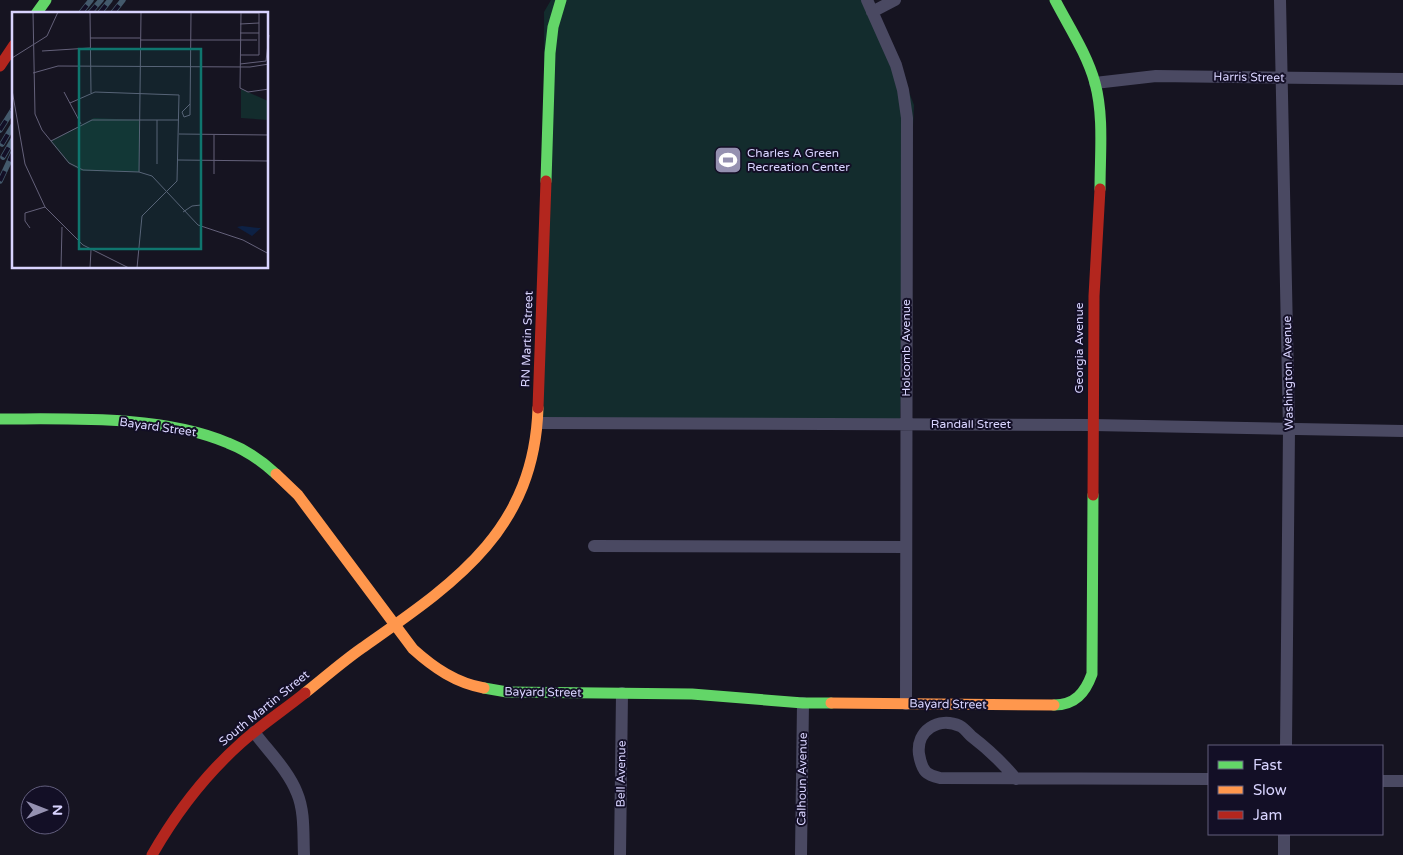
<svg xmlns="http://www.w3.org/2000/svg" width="1403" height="855" font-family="'Varela Round',sans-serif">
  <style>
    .green { fill: #132c2d }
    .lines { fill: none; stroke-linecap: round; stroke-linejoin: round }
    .street { stroke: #4a4962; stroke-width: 12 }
    .fast { stroke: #63d668; stroke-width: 11 }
    .slow { stroke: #ff974d; stroke-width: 11 }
    .jam { stroke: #b3261e; stroke-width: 11 }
    .rail-casing { stroke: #43596b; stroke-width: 5.5 }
    .rail { stroke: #130f26; stroke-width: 4; stroke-dasharray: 11; stroke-linecap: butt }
    .labels { text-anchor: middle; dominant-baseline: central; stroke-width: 4; stroke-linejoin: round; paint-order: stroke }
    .street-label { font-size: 12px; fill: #d9d4ff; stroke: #130f26 }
    .poi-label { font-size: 12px; fill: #d9d4ff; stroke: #130f26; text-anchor: start }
    .inset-road { fill: none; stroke: #64617a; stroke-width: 1 }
    .view { fill: #0f766e; fill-opacity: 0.15; stroke: #0f766e; stroke-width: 2.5 }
    .inset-edge { fill: none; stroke: #d9d4ff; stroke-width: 2.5 }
  </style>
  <rect width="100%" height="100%" fill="#161421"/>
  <!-- green -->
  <path class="green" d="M551,0H873L914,105L900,419L537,420L545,232L544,12Z"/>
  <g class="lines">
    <!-- street -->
    <path class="street" d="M867,0L896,65L903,90L907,118L906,704
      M1280,0L1289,429L1286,746
      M872,12L895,0
      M1095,83L1156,76L1403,79
      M538,423L1093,425L1403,431
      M594,546L906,547
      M254,732C268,751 288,770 297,793C305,812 303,835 304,855
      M1016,779C1002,762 988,749 971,736C968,733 964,728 960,726C938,716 916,731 919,754C920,760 922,768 926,772C929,775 936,777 940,778L1209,779
      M1382,781H1403
      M620,855L622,693
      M801,855L803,703
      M1284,855V834"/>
    <!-- fast -->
    <path class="fast" d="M1055,0C1069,27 1087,54 1095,83C1104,116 1100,154 1100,189
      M36,14L46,0
      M546,181L550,53L553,27L561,0
      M0,419C71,419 163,415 228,443C246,450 262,461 276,474
      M484,688L507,692L692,694L803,703H831
      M1054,705C1075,705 1085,693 1092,674L1093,495"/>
    <!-- slow -->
    <path class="slow" d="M276,474L298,495L413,649C434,668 456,683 484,688
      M305,693C324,678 342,662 362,648C453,584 534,532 538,408
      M831,703L1054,705"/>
    <!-- jam -->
    <path class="jam" d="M0,66L14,45
      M538,408L546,181
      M1093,495L1094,296L1100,189
      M152,855C176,813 204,776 241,743C261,725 284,710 305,693"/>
    <!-- rail casing -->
    <g class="rail-casing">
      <path id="rail" d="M80,14L91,0
        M89,14L101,0
        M99,14L110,0
        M112,14L123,0
        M0,130L14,108
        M2,144L14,124
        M3,157L14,138
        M0,181L14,151"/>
    </g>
    <!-- rail -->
    <use href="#rail" class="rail"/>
  </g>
  <!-- icons -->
  <defs>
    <g id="stadium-square" transform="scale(1.4375)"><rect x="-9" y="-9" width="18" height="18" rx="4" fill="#9591b1" stroke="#130f26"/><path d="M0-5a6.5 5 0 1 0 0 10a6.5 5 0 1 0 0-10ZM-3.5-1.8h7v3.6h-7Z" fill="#fff"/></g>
  </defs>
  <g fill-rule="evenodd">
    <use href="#stadium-square" x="728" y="160"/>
  </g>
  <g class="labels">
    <!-- street labels -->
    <g class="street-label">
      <text transform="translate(1249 77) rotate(1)">Harris Street</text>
      <text transform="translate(527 339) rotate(-88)">RN Martin Street</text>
      <text transform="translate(906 348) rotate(-90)">Holcomb Avenue</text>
      <text transform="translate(1079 348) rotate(-90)">Georgia Avenue</text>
      <text transform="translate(1288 373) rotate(-91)">Washington Avenue</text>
      <text x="971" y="424">Randall Street</text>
      <text transform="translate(158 427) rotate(8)">Bayard Street</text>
      <text transform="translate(543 692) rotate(1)">Bayard Street</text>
      <text transform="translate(948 704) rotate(1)">Bayard Street</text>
      <text transform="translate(264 708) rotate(-39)">South Martin Street</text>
      <text transform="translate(621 774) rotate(-89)">Bell Avenue</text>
      <text transform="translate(802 779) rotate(-89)">Calhoun Avenue</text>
    </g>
    <!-- poi labels -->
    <g class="poi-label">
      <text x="747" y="153">Charles A Green<tspan x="747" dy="14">Recreation Center</tspan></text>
    </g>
  </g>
  <!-- overview -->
  <g transform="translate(12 12)">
    <rect width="256" height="256" fill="#161421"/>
    <path d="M229,77L256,89V108L229,106ZM82,106L127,108V160L69,159L57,152L38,129Z" fill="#132c2d"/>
    <path d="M230,214L247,216H249L240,224L225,215Z" fill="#0d2144"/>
    <path class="inset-road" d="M21,0L23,102L30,118L57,151L71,158L127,160L140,164L186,213L231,228L257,242M72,0L247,1M78,0L79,81M229,1L228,76L236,80L257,77M228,12L247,11M228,21H247M78,26H128M128,28H245M30,39L78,36M228,43H247V1M0,46L35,24L46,0M228,52L254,49L257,23M21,61L46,54L238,55L257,52M0,78L13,152L33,195L71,233L117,256M52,80L69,112M58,91L83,80L167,83L165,169L130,204L125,256M178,92L170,100L172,105L178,103L179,1M167,122L257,123M39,129L80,108H167M166,148L257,149M145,152V108M127,160L129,1M202,162V123M171,200L180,194L189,193M18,216L13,209V201L33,195M49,256L50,215M78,256L79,238"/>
    <path class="view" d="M67,37H189V237H67Z"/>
    <rect width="256" height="256" class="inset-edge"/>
  </g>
  <!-- legend -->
  <rect x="1208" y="745" width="175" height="90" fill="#130f26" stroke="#625e7d"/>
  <rect x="1218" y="761" width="25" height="8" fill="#63d668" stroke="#625e7d"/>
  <text x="1253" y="770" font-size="15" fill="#d9d4ff">Fast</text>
  <rect x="1218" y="786" width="25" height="8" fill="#ff974d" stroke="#625e7d"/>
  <text x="1253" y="795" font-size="15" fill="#d9d4ff">Slow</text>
  <rect x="1218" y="811" width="25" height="8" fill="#b3261e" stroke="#625e7d"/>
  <text x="1253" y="820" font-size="15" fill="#d9d4ff">Jam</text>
  <!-- north arrow -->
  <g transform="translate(45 810) rotate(90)"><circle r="24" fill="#130f26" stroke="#625e7d"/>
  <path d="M0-4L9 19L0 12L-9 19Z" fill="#9591b1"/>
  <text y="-8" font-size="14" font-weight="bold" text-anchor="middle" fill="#d9d4ff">N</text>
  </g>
</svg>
